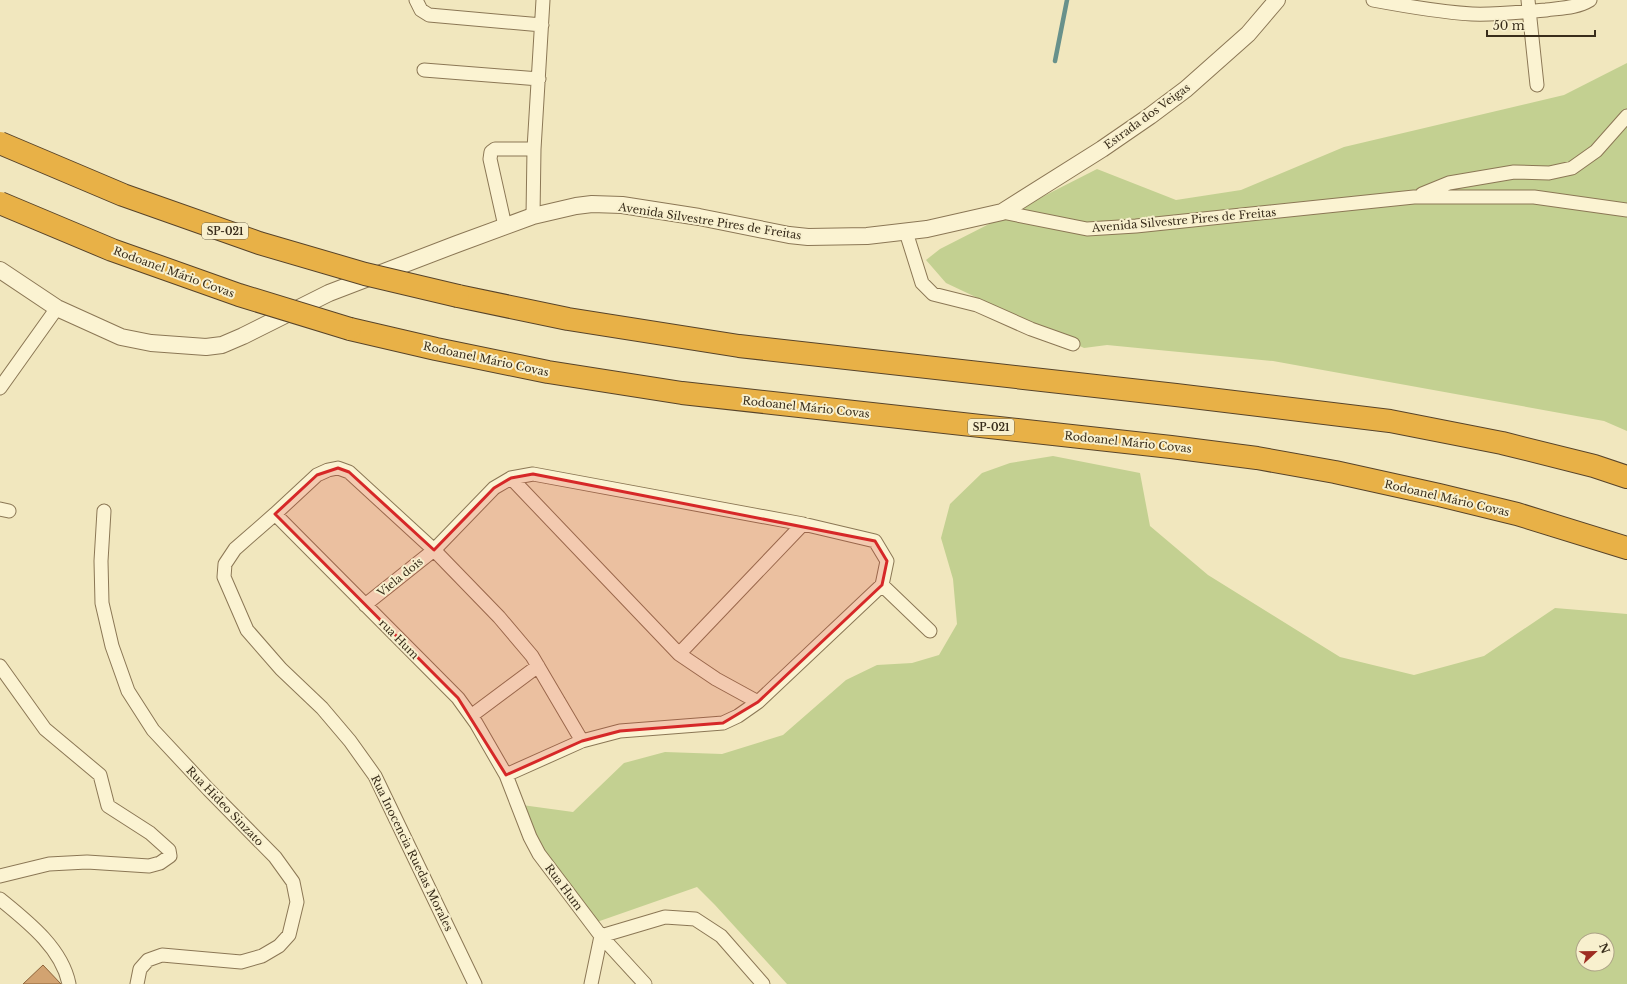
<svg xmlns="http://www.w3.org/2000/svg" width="1627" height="984" font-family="'Libre Baskerville',serif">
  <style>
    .green { fill: #c3d091; fill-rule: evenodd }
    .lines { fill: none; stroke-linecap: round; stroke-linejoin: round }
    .stream { stroke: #68918b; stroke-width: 4.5 }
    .building { fill: #d2a371; stroke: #8c6239 }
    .minor-casing { stroke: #8b7755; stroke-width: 15 }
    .tertiary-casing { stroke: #8b7755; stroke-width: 18 }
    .motorway-casing { stroke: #58442a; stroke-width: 24 }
    .minor { stroke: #fbf3d2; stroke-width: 13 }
    .tertiary { stroke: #fbf3d2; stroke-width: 16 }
    .motorway { stroke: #e8b147; stroke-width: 22 }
    .motorway-bridge-casing { stroke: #58442a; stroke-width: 24; stroke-linecap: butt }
    .motorway-bridge { stroke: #e8b147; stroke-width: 22 }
    .marked { fill: #d62828; fill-opacity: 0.2; stroke: #d62828; stroke-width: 3; stroke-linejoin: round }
    .labels { text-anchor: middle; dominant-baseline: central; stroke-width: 4; stroke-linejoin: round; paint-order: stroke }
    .shield { fill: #f8f0ce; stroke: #726851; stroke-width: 1 }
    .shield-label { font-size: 10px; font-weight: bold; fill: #392d1b }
    .street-label { font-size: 11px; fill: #392d1b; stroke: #f8f0ce }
  </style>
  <rect width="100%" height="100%" fill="#f1e7be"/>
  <!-- green -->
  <path class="green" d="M1627,63V431L1604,421L1273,361L1107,345L1084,348L946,283L926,260L940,249L1097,169L1176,200L1241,190L1344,147L1564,95Z
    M1053,456L1140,473L1150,526L1208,575L1340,657L1414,675L1484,656L1555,608L1627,614V984H787L715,905L697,887L594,923L542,853L522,805L573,812L624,763L665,752L722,754L783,735L846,680L877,665L912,663L939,655L957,624L953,579L941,538L950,504L982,473L1010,463ZM1583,940H1607V964H1583Z"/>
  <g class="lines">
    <!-- stream -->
    <path class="stream" d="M1055,61L1067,0"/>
  </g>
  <!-- building -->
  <path class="building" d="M43,965L61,984H23Z"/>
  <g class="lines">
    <!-- minor casing -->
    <g class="minor-casing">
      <path id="minor" d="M416,0L421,10L429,15L542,25
        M1373,0C1405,6 1439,12 1472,14C1497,15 1521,12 1546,10C1560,8 1577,8 1590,0
        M1528,0L1537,85
        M424,70L539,79
        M1422,194L1449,183L1514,172L1549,173L1572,168L1596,151L1627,116
        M1002,212L1087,229L1136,226L1414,197H1534L1627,210
        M533,216L534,149L543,0
        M505,226L490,159L491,152L495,149H534
        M906,232L922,283L933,294L977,305L1031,329L1073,344
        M0,388L57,308
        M511,478L679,654L716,679L758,702
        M0,509L9,511
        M104,511L101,561L102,603L112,646L128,691L153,730L209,790L275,857L293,882L297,902L289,935L279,946L262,956L241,962L162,955L148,960L140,969L137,984
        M275,514L458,698L476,723L506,775L530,837L539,854L601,936L645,984
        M882,585L930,631
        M365,605L434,550L494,488L511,478L533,474L803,524L875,541L887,561L882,585L758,702L738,716L723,723L620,731L582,741L506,775
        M679,654L803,524
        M0,666L45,729L100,775L108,806L150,833L169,850L170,856L160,863L149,866L87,862L49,864L0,876
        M471,716L538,666
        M0,899C27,921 62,948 69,984
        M475,984L375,776L350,741L322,708L281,669L247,630L224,577L225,564L235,549L275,514L317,475L328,470L338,468L349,472L434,550L499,617L532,656L582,741
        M591,984L601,936L665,917L695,919L721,936L763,984"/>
    </g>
    <!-- tertiary casing -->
    <g class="tertiary-casing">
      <path id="tertiary" d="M0,270L57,308L121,337L151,343L206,347L222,345L243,336L329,293L457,244L533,216L576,206L592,204L622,205L699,217L789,235L808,237L867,236L927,229L1002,212L1102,149L1150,116L1186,89L1248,34L1277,0"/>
    </g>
    <!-- motorway casing -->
    <g class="motorway-casing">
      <path id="motorway" d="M458,296L568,319L739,346L1176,395L1390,421L1502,443L1594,466L1627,477
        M350,329L436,349L548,372L682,393L1171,447L1257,458L1335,472L1439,495L1517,514L1627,548"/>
    </g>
    <!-- minor -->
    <use href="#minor" class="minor"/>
    <!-- tertiary -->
    <use href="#tertiary" class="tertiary"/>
    <!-- motorway -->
    <use href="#motorway" class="motorway"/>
    <!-- motorway-bridge casing -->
    <g class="motorway-bridge-casing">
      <path id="motorway-bridge" d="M0,143L123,195L259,243L365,274L458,296
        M0,203L112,250L239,295L350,329"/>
    </g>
    <!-- motorway-bridge -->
    <use href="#motorway-bridge" class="motorway-bridge"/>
  </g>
  <!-- marked area -->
  <path class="marked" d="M338,468L349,472L434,550L494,488L511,478L533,474L875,541L887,561L882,585L758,702L723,723L620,731L582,741L506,775L458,698L275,514L317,475Z"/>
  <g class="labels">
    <!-- shield labels -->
    <g class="shield">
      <rect x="202" y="223" width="46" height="16" rx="3"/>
      <rect x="968" y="419" width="46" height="16" rx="3"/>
    </g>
    <g class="shield-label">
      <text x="225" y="231">SP-021</text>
      <text x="991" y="427">SP-021</text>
    </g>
    <!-- street labels -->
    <g class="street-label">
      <text transform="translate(1147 116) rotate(-36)">Estrada dos Veigas</text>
      <text transform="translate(1184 220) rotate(-5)">Avenida Silvestre Pires de Freitas</text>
      <text transform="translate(710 221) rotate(9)">Avenida Silvestre Pires de Freitas</text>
      <text transform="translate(174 272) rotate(20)">Rodoanel Mário Covas</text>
      <text transform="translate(486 359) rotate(12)">Rodoanel Mário Covas</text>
      <text transform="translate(806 407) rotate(6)">Rodoanel Mário Covas</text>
      <text transform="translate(1128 442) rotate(6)">Rodoanel Mário Covas</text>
      <text transform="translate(1447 498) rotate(13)">Rodoanel Mário Covas</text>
      <text transform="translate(400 577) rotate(-39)">Viela dois</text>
      <text transform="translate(399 639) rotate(45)">rua Hum</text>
      <text transform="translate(225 806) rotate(46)">Rua Hideo Sinzato</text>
      <text transform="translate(412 853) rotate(64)">Rua Inocencia Ruedas Morales</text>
      <text transform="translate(564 887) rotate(53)">Rua Hum</text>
    </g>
  </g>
  <!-- north arrow -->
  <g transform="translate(1595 952) rotate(68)"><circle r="19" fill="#f8f0ce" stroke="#aca286"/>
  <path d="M0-3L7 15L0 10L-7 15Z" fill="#9e2c21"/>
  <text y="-6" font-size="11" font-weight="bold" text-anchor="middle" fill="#392d1b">N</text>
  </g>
  <!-- scale -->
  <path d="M1487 30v6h108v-6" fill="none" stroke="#392d1b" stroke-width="2"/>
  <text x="1493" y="30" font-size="12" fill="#392d1b" stroke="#f8f0ce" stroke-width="3" paint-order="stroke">50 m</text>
</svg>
